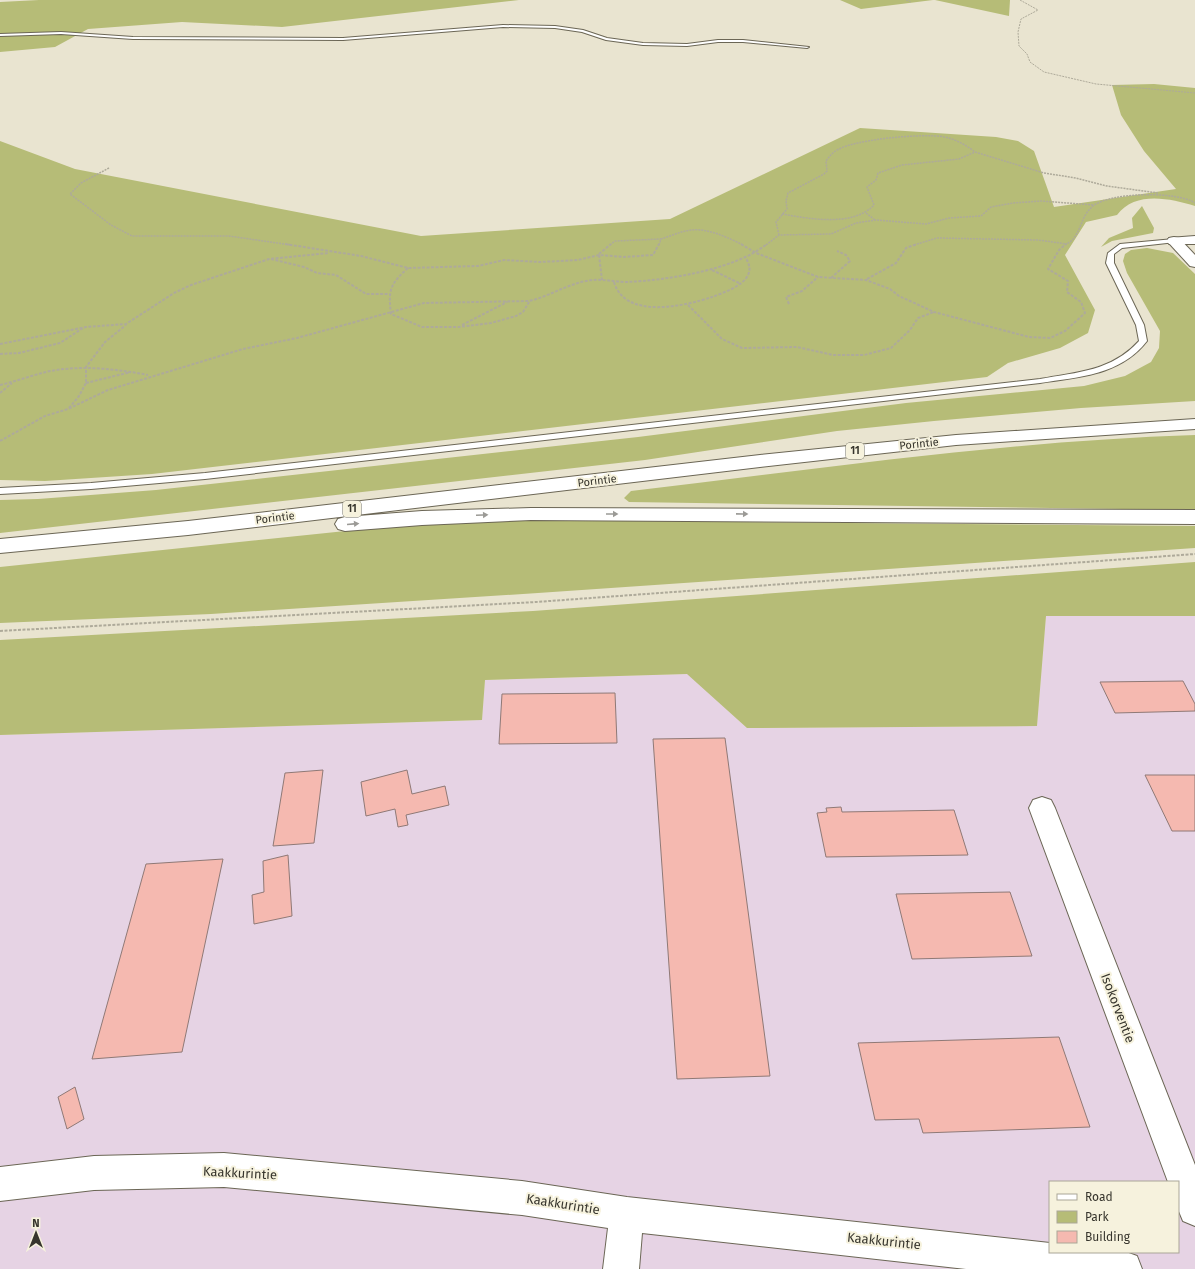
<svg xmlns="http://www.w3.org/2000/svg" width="1195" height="1269" font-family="'Fira Sans',sans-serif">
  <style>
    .industrial { fill: #e6d3e4; fill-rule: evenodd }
    .green { fill: #b6bc77 }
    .building { fill: #f5b9b0; stroke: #8f7976 }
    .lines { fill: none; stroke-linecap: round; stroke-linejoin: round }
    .lane-casing { stroke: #6b6655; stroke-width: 2 }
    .street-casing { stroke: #6b6655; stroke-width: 2 }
    .secondary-casing { stroke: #6b6655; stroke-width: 2 }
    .highway-casing { stroke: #6b6655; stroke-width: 2 }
    .path-far2 { stroke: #aeaa9a; stroke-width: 1; stroke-dasharray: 2 1; stroke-linecap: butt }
    .path-far1 { stroke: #aeaa9a; stroke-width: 1.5; stroke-dasharray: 2 1; stroke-linecap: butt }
    .path { stroke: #aeaa9a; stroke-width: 2; stroke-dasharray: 3 1.5; stroke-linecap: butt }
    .lane { fill: #fff; fill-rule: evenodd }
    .street { fill: #fff; fill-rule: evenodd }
    .secondary { fill: #fff; fill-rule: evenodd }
    .highway { fill: #fff; fill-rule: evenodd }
    .oneway { fill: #9b9a96 }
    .labels { text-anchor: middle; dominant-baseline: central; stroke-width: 4; stroke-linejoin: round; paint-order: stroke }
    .shield { fill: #f6f2dd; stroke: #706e62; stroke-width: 1 }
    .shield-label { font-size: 10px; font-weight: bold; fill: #37352d }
    .street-label { font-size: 11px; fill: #37352d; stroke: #f6f2dd }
    .near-street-label { font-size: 13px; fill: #37352d; stroke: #f6f2dd }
  </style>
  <rect width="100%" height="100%" fill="#e9e4d0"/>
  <!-- industrial -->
  <path class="industrial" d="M1046,616H1195V1269H0V735L482,720L485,680L688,674L747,728L1037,726ZM1050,1182H1178V1252H1050Z"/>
  <!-- green -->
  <path class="green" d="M39,0H519L282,27L182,22L88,29L55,47L0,52V2Z
    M840,0H933L861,9Z
    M935,0H1010L1009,16Z
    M1154,84L1195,88V206C1169,198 1135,191 1117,215L1086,222L1065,255L1095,310L1088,333L1060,348L1008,363L987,377L152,474L45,481L0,480V141L75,169L421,236L670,219L860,128L996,137L1018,141L1034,151L1054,207L1176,189L1144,151L1121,115L1112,85Z
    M1142,206L1154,228L1153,233L1112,241L1101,247L1109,238L1133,228L1132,218Z
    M1147,248L1173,253L1195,274V401L1081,408L934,421L837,431L645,460L0,533V500L38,499L156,490L638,437L906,403L1084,386L1125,376L1151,362L1159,348L1160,331L1127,273L1123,261L1125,254L1131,250Z
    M1195,435V510L629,502L624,498L631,491C818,469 1006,441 1195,435Z
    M516,520L1195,526V548L538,593L211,614L0,623V567L384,527L461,522Z
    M1195,562V616H1046L1037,726L747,728L687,674L485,680L482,720L0,735V640L533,611Z"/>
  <!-- building -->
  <path class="building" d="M1183,681L1195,704V711L1115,713L1100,682Z
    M615,693L617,743L499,744L502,694Z
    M725,738L770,1076L677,1079L653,739Z
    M323,770L314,843L273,846L285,773Z
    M407,770L412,794L445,786L449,805L406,815L408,825L398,827L395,809L366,816L361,782Z
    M1145,775H1195V831H1172Z
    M841,807L842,812L954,810L968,855L826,857L817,813L827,812L826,808Z
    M288,855L292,916L254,924L252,895L264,892L263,861Z
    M223,859L182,1052L92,1059L146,864Z
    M1010,892L1032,956L912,959L896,894Z
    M1059,1037L1090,1127L923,1133L919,1119L875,1120L858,1043Z
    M75,1087L84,1119L67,1129L58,1097Z"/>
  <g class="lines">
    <!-- lane casing -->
    <g class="lane-casing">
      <path id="lane" d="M503,25L555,26L583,30L607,38L643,43L687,44L718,40H743L809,47L807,48L743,42H718L687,46L643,45L606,40L582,32L555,28L503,27L343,40L133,39L61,34L0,36V34L61,32L133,37L343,38Z
        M1174,239L1176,240V242L1122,248L1114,254V263L1144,325L1147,341C1121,375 1079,377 1040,383L205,479L91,489L0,494V488L91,483L205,473L1040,379C1078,372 1112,371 1139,341L1136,325L1106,263L1108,253L1120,244Z"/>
    </g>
    <!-- street casing -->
    <g class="street-casing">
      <path id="street" d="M1042,797L1051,800L1055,808L1195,1165V1226L1183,1221L1178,1209V1182H1168L1029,808L1033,800Z
        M224,1153L522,1181L627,1197L1050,1243V1252H1126L1137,1256L1142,1269H966L642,1233L639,1269H603L608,1228L522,1215L224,1187L94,1190L0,1201V1167L94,1156Z"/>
    </g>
    <!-- secondary casing -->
    <g class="secondary-casing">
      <path id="secondary" d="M1174,237L1179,238L1195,255V267L1190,266L1167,241L1169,238Z"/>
    </g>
    <!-- highway casing -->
    <g class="highway-casing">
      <path id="highway" d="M1195,236V244H1169L1167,241L1169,238Z
        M1195,419V429L956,445L760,467L188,535L0,553V539L188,521L760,455L956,435Z
        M531,508L1195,510V524L531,520L422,525L345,531L338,529L335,524L338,519L345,517L422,511Z"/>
    </g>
    <!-- path-far2 -->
    <path class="path-far2" d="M906,0L911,2
      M1020,0L1038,10L1021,19L1018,32L1019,46L1027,54L1030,62L1044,72L1096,84L1195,93"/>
    <!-- path-far1 -->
    <path class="path-far1" d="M109,168L81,183L70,194L111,225L132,236H229L291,245
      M866,213L875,220
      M782,214C810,219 853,227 874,205L867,187L876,180L878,173L902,165L959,159L975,152
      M779,235L776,222L787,209L786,201L788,193L824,174L827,171L826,161C829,157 832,153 837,150C856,139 924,133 945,137C957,140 966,145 975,152L1044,173L1076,178L1107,186L1158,193
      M610,245L615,241L661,239
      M659,245L661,239C671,236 681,231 692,230C708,228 729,238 743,245
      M766,245L779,235L831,234L856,223L876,220L926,224L949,218L981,216L991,207L1013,203L1041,201L1094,205
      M914,245L937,238L1038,240L1067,244
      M1065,245C1068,243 1072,241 1074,238C1082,227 1082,215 1093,206C1110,192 1178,191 1195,203"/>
    <!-- path -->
    <path class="path" d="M285,244L361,256L408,268L478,266L504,260L540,262L578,260L599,255L624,257L653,255L659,244
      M741,244L756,253L818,277L866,280L890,289L899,296L934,312L1029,337L1050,338L1065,331L1085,313L1081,302L1067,292L1068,281L1048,269L1059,250L1066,244
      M599,254L611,244
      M599,255L602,280
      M271,259L304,267L317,273L336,275L366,294H388
      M408,268C390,284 388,290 391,314L422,327H459L491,323L516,316L523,312L529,302
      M712,270L739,283
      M831,278L850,261L846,255L837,251
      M867,279L896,263L906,248L917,244
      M614,282C625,320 685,306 712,297C723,293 743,286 748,275C751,269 749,264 746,258
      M789,304L786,297L802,291L818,277
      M688,305L722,339L742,348L797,347L833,355H864L891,348L910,330L918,318L934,312
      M462,325L507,302
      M0,344L86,327L126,324L174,293L191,285L269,259L329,253
      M0,354L19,353L60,343L83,328
      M86,383L131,372
      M0,385C17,381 33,375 50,371C83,365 116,369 148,375
      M0,393L12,383
      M69,408L79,396L86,383V367L105,342L126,325
      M0,441L45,416L68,409L108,390L243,349L297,338L424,303L529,301C551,296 570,282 593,280C604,279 615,282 627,282C668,280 734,270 767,244
      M0,631L536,602L1195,554"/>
    <!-- lane -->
    <use href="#lane" class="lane"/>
    <!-- street -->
    <use href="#street" class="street"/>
    <!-- secondary -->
    <use href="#secondary" class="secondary"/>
    <!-- highway -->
    <use href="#highway" class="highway"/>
  </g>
  <!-- one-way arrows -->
  <defs><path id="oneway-solid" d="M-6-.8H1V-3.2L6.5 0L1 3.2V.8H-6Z"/></defs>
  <g class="oneway">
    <use href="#oneway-solid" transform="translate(612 514)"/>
    <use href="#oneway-solid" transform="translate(742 514) rotate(1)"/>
    <use href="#oneway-solid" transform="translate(482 515) rotate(-2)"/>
    <use href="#oneway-solid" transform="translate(353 524) rotate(-5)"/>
  </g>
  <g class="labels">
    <!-- shield labels -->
    <g class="shield">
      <rect x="846" y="443" width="18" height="16" rx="3"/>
      <rect x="343" y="501" width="18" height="16" rx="3"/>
    </g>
    <g class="shield-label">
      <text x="855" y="451">11</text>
      <text x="352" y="509">11</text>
    </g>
    <!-- street labels -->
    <g class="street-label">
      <text transform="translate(919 444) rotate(-6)">Porintie</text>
      <text transform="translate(597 481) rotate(-7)">Porintie</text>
      <text transform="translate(275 518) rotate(-7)">Porintie</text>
    </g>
    <!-- near-street labels -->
    <g class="near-street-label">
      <text transform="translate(1118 1008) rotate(69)">Isokorventie</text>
      <text transform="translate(240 1173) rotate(3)">Kaakkurintie</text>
      <text transform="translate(563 1204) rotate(9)">Kaakkurintie</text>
      <text transform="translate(884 1241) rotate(6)">Kaakkurintie</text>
    </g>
  </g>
  <!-- legend -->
  <rect x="1049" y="1181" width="130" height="72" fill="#f6f2dd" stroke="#aaa697"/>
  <rect x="1057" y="1194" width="20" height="6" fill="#ffffff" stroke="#aaa697"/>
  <text x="1085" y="1201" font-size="12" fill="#37352d">Road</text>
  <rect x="1057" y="1211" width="20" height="12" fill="#b6bc77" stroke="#aaa697"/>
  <text x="1085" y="1221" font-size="12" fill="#37352d">Park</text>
  <rect x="1057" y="1231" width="20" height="12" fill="#f5b9b0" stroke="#aaa697"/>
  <text x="1085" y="1241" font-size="12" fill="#37352d">Building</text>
  <!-- north arrow -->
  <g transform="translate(36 1233)" stroke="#f6f2dd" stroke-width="3" paint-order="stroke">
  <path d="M0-3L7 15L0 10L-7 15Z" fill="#37352d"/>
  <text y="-6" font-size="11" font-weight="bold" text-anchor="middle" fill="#37352d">N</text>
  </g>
</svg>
